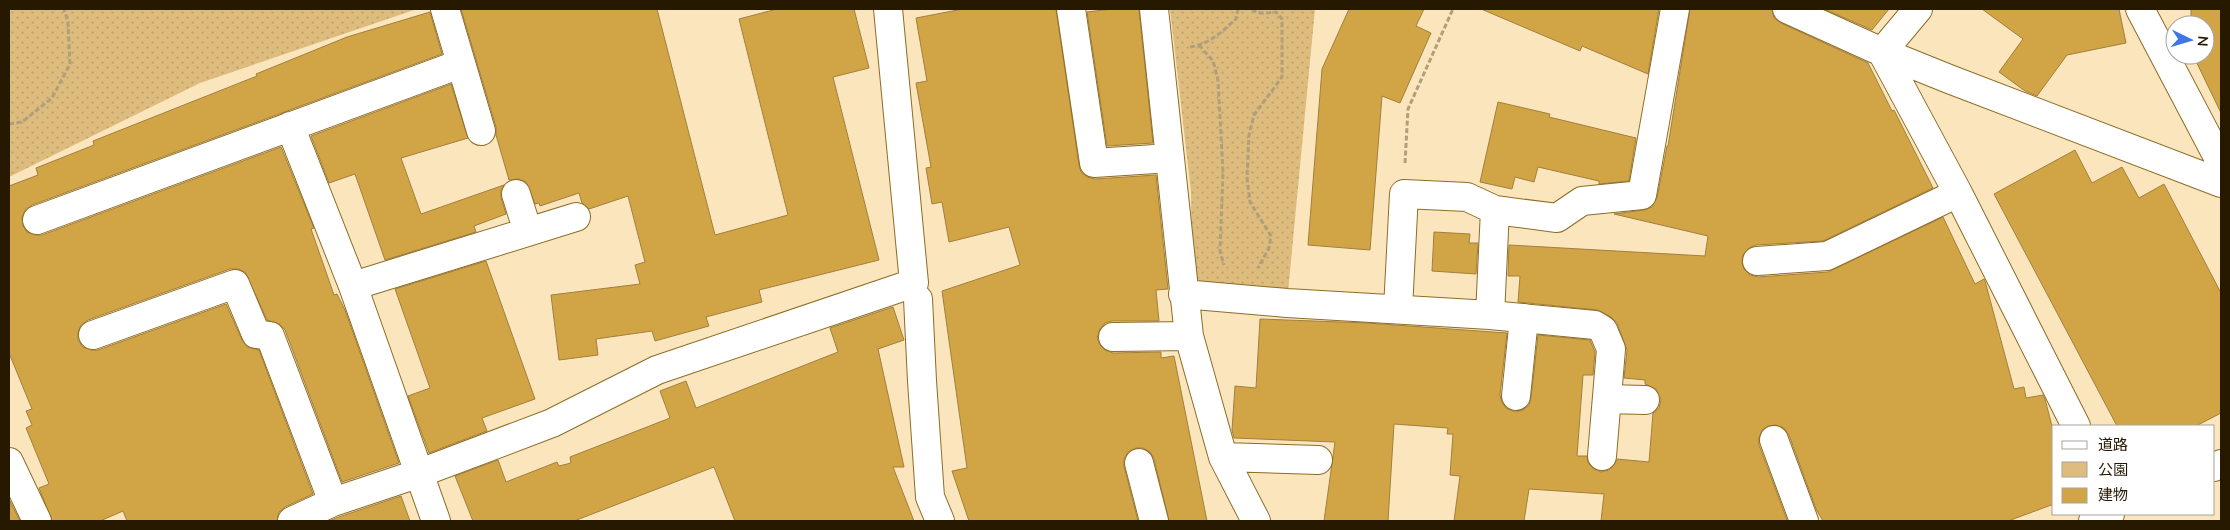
<svg xmlns="http://www.w3.org/2000/svg" width="2230" height="530" font-family="Mulish,'Noto Sans JP',sans-serif">
  <style>
    .green { fill: url(#green-dots) }
    .building { fill: #d1a446; stroke: #a2803c }
    .lines { fill: none; stroke-linecap: round; stroke-linejoin: round }
    .minor-casing { stroke: #8d6c25; stroke-width: 30 }
    .path { stroke: #b19e7b; stroke-width: 3; stroke-dasharray: 5 2.5; stroke-linecap: butt }
    .minor { stroke: #fff; stroke-width: 28 }
  </style>
  <defs>
    <pattern id="green-dots" width="8" height="8" patternUnits="userSpaceOnUse" patternTransform="scale(1.25)"><rect width="8" height="8" fill="#ddbc7e"/><path d="M2 2h.1M6 6h.1" fill="none" stroke="#bea16b" stroke-width="1.8" stroke-linecap="round"/></pattern>
  </defs>
  <rect width="100%" height="100%" fill="#fbe5bd"/>
  <!-- green -->
  <path class="green" d="M9,9H417L200,83L9,177Z
    M1170,9H1315L1287,303L1192,287L1191,192Z"/>
  <!-- building -->
  <path class="building" d="M461,9H657L715,235L788,215L739,19L777,9H854L869,68L833,77L879,260L759,290L762,302L706,317L709,326L655,341L652,331L596,339L598,355L559,360L551,295L640,284L635,265L645,262L628,196L589,209L582,203L579,193L540,206L539,203L535,204L526,182L519,179L509,180L496,135V127Z
    M963,9H1056L1079,165L1081,172L1087,177L1095,179L1156,175L1168,289L1156,290L1159,321H1112L1105,323L1100,329L1097,338L1100,345L1105,350L1113,353L1161,352V358L1174,356L1207,521H1169L1154,459L1150,452L1143,448H1136L1128,452L1124,459V466L1138,521H969L952,471L967,468L942,291L1020,265L1009,227L949,242L942,202L932,204L926,168L931,167L916,83L927,81L916,18Z
    M1112,9H1139L1153,143L1107,146L1087,12Z
    M1349,9H1424L1416,26L1431,33L1400,103L1382,96L1370,250L1308,245L1322,69Z
    M1481,9H1659L1648,74L1582,46L1580,51Z
    M1690,9H1772L1774,18L1781,23L1868,63L1892,111L1894,110L1933,188L1823,241L1756,245L1749,248L1743,255L1742,263L1744,269L1750,275L1758,277L1828,272L1943,217L1975,284L1984,279L1985,281L2014,389L2024,387L2026,398L2043,395L2045,399L2054,434V504L2008,521H1823L1816,509L1789,435L1784,428L1776,425L1768,426L1762,430L1759,438V445L1787,520L1784,521H1601L1604,494L1529,489L1524,521H1454L1460,476L1450,475L1453,434H1447L1448,428L1394,424L1388,521H1324L1335,442L1234,438L1232,430L1235,386L1256,388L1260,319L1367,323L1507,333L1500,395L1502,402L1506,408L1515,412L1523,410L1529,405L1531,398L1538,335L1590,340L1595,352L1593,375H1583L1577,456H1587L1588,463L1593,468L1601,472L1609,470L1614,465L1617,459L1649,462L1653,413L1659,408L1661,400L1656,389L1645,384V380L1624,378L1627,350L1617,323L1611,317L1597,310L1518,302L1520,276H1508L1509,245L1705,256L1708,236L1614,214L1644,210L1652,207L1657,198L1667,146H1668Z
    M1824,9H1889L1872,30Z
    M1982,9H2119L2126,43L2067,55L2037,96L2025,91L1999,72L2023,39Z
    M2191,9H2221V113L2193,55H2205V25H2191Z
    M430,12L442,54L32,205L25,210L22,218L23,226L27,232L35,235H42L281,147L314,228L311,229L334,295L337,294L345,310L399,463L342,482L285,330L279,324L267,320L245,272L238,269H230L88,320L81,325L78,333V340L83,347L91,350H98L226,304L242,340L247,347L259,350L313,494L285,507L279,512L277,521H127L123,511L100,521H52L39,488L49,484L26,428L32,425L26,411L32,409L9,353V186L38,175L36,168L94,145L93,141L257,76L256,74L347,37Z
    M451,84L468,138L401,158L421,214L504,185L501,191V198L506,214L474,226L476,232L385,260L355,174L329,183L311,136Z
    M1498,102L1550,114L1549,117L1636,138L1629,181L1599,184V181L1538,167L1534,182L1515,177L1512,189L1480,182Z
    M2075,150L2092,183L2122,167L2139,198L2164,184L2221,293V413L2196,426H2117L1994,194Z
    M1434,232L1470,234L1469,243H1478L1476,274L1432,271Z
    M486,261L535,399L482,418L487,431L429,453L408,396L430,388L395,289Z
    M893,307L904,340L878,349L904,467H893L914,521H735L714,467L574,521H473L455,476L498,460L506,482L557,462L559,466L571,463L570,457L670,418L660,391L686,381L696,408L838,352L830,328Z
    M401,496L410,521H329L339,517Z
    M10,501L20,521H9Z"/>
  <g class="lines">
    <!-- minor casing -->
    <g class="minor-casing">
      <path id="minor" d="M445,9L481,131
        M1071,9L1094,163L1170,158
        M1154,9L1189,336L1223,457L1256,521
        M1787,9L1882,52L1949,79L2221,183
        M1918,9L1882,52L1958,193L2076,426
        M2140,9L2221,163
        M290,126L353,286L436,521
        M516,194L528,232
        M37,220L460,64
        M1757,261L1827,256L1958,193
        M353,286L576,217
        M1183,294L1287,303L1490,315L1595,325L1603,330L1611,349L1602,456
        M918,299L922,381L930,497L940,521
        M1398,309L1404,194L1467,197L1495,210
        M1490,315L1495,210L1557,218L1582,201L1642,195L1675,9
        M93,335L235,284L256,334L270,336L333,502
        M1113,337L1189,336
        M1516,396L1524,318
        M1607,399L1645,400
        M1774,440L1804,521
        M1223,457L1318,460
        M9,462L37,521
        M1139,463L1154,521
        M2214,467L2221,464
        M292,521L333,502L420,473L552,423L657,370L914,283L888,9
        M2093,521L2110,514"/>
    </g>
    <!-- path -->
    <path class="path" d="M1252,9C1258,15 1268,13 1276,12L1282,19V77L1254,115L1249,135L1247,178L1250,202L1271,236L1269,248L1258,268
      M1199,45L1213,61L1218,80L1223,172L1220,252L1224,265
      M1190,47C1208,45 1223,31 1236,19L1238,9
      M9,124L22,122L52,98L70,64L68,22L64,9
      M1405,163L1408,109L1453,9"/>
    <!-- minor -->
    <use href="#minor" class="minor"/>
  </g>
  <!-- border -->
  <rect width="2230" height="530" fill="none" stroke="#271900" stroke-width="20"/>
  <!-- legend -->
  <rect x="2052" y="425" width="162" height="90" fill="#ffffff" stroke="#a9a399"/>
  <rect x="2062" y="441" width="25" height="8" fill="#ffffff" stroke="#a9a399"/>
  <text x="2098" y="450" font-size="15" fill="#271900">道路</text>
  <rect x="2062" y="462" width="25" height="15" fill="#ddbc7e" stroke="#a9a399"/>
  <text x="2098" y="475" font-size="15" fill="#271900">公園</text>
  <rect x="2062" y="488" width="25" height="15" fill="#d1a446" stroke="#a9a399"/>
  <text x="2098" y="500" font-size="15" fill="#271900">建物</text>
  <!-- north arrow -->
  <g transform="translate(2190 40) rotate(95)"><circle r="24" fill="#ffffff" stroke="#a9a399"/>
  <path d="M0-4L9 19L0 12L-9 19Z" fill="#3f75e5"/>
  <text y="-8" font-size="14" font-weight="bold" text-anchor="middle" fill="#271900">N</text>
  </g>
</svg>
